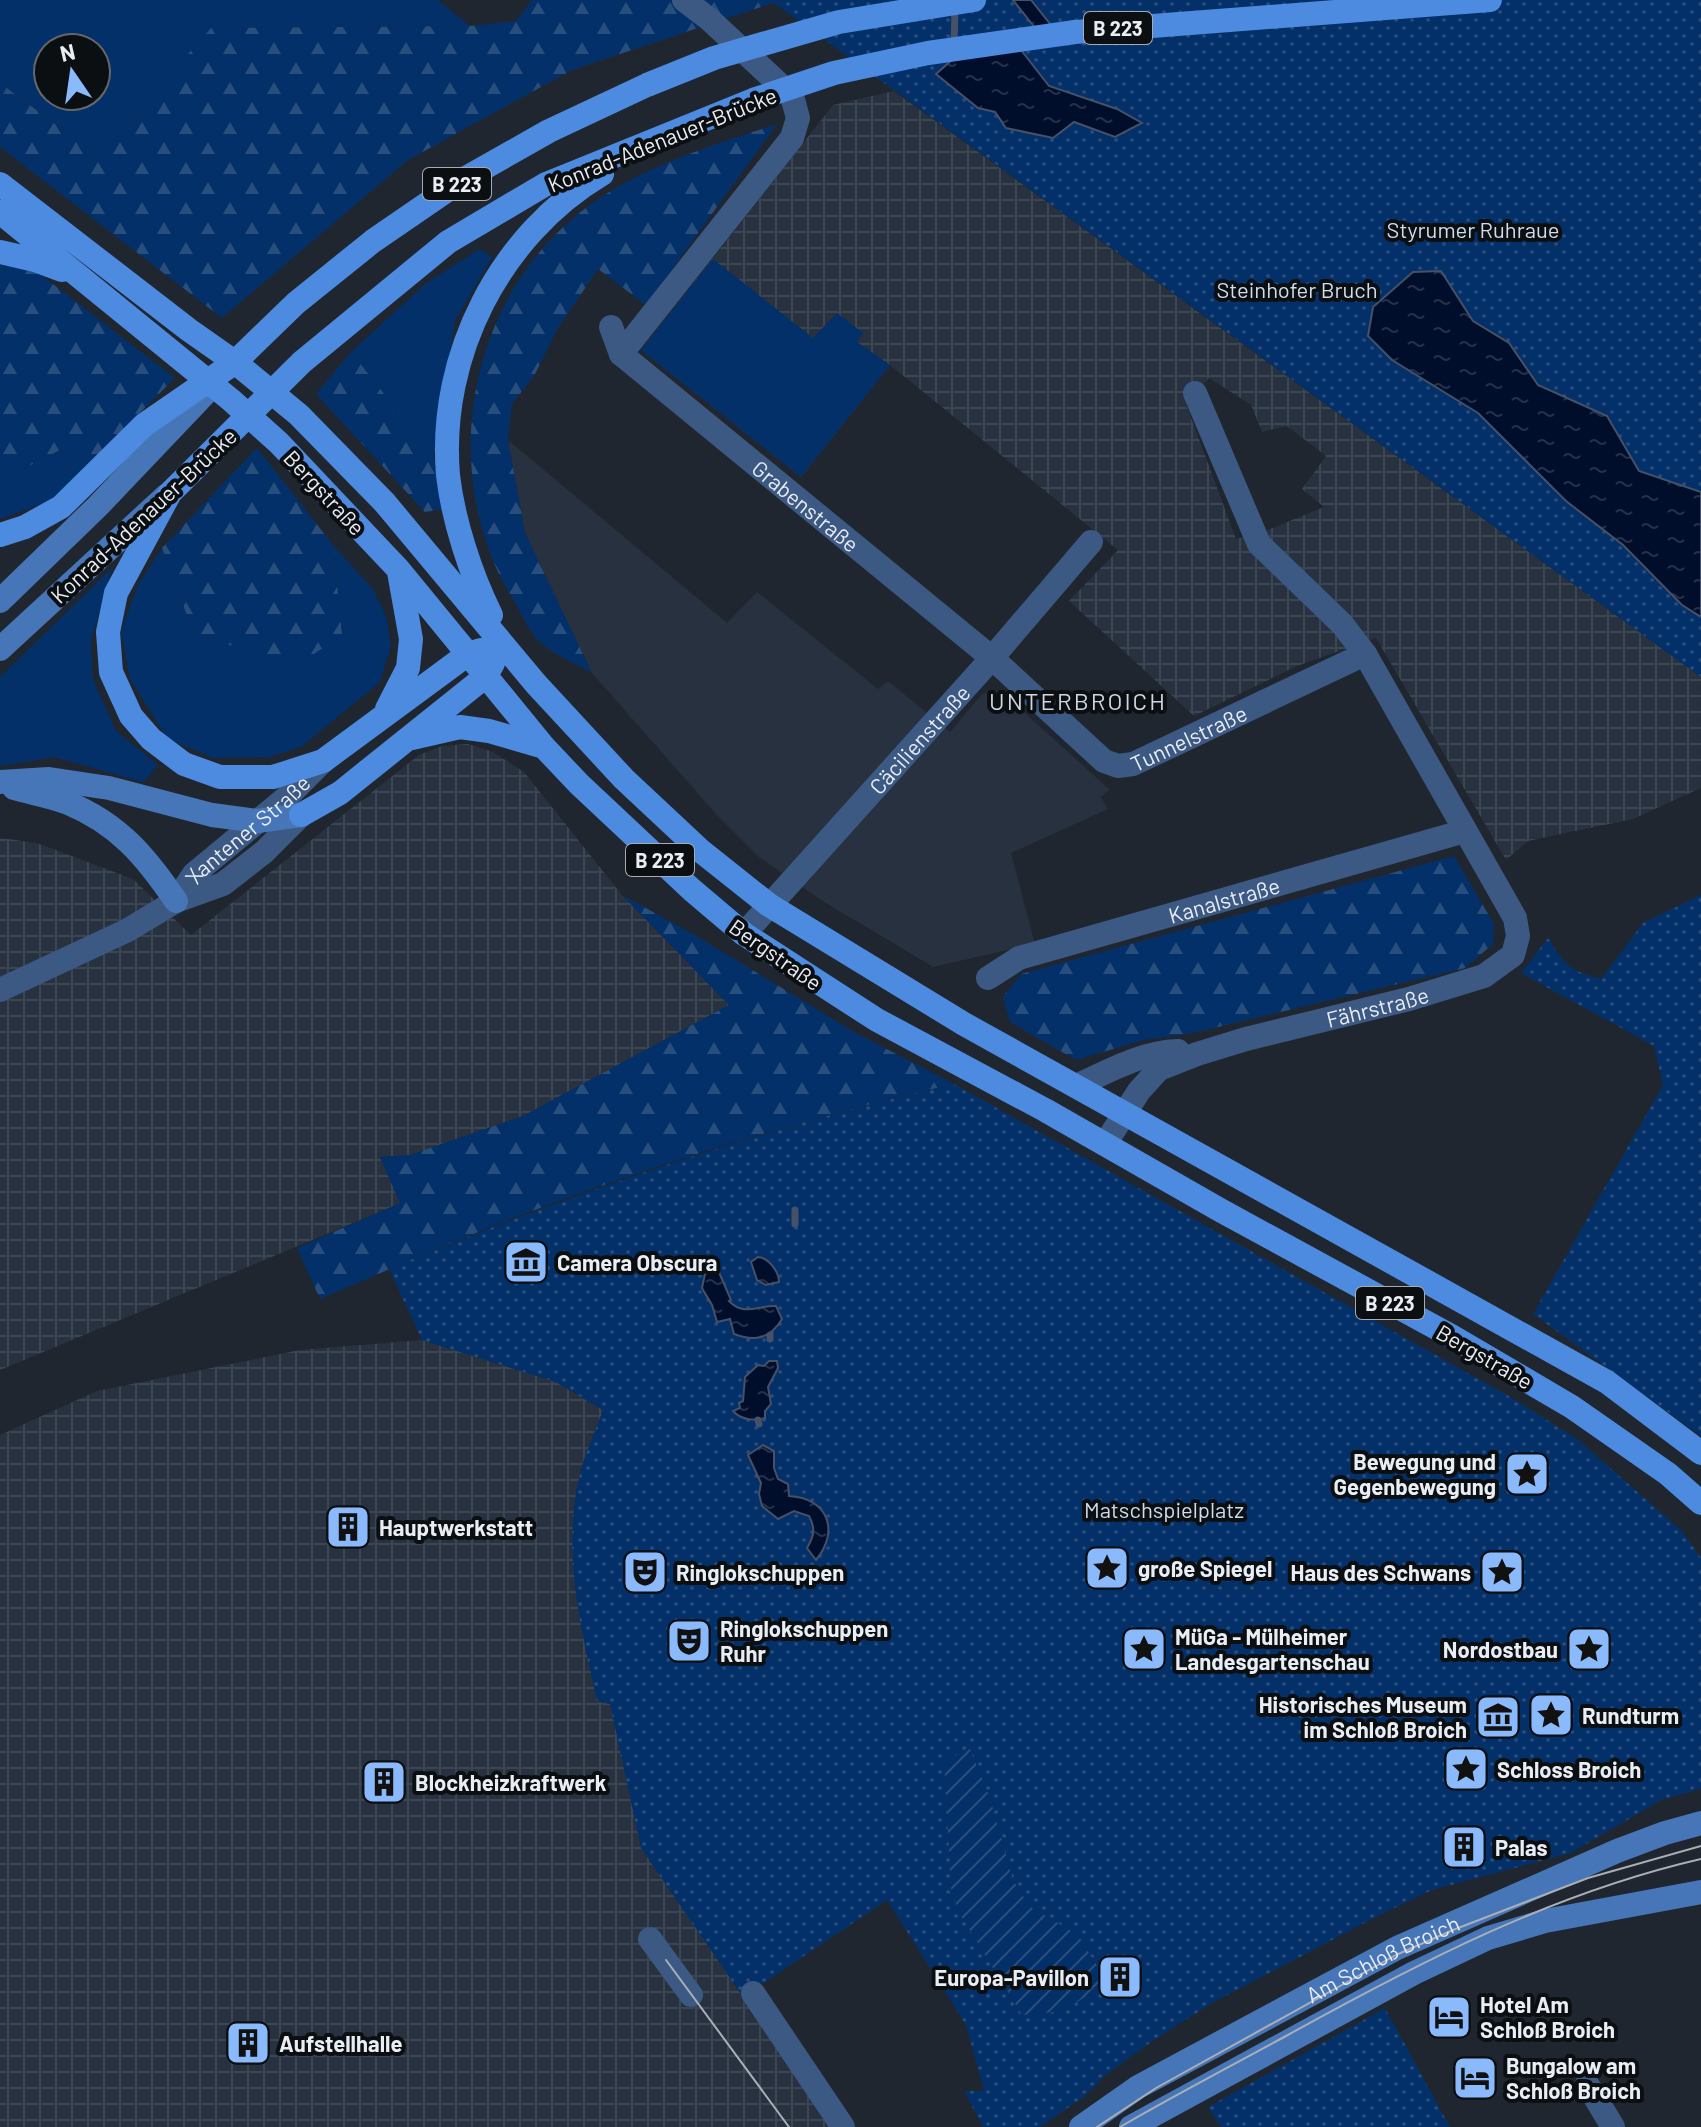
<svg xmlns="http://www.w3.org/2000/svg" width="1701" height="2127" font-family="Barlow,sans-serif">
  <style>
    .built { fill: #27313f }
    .industrial { fill: url(#industrial-grid); fill-rule: evenodd }
    .grass { fill: #033068; fill-rule: evenodd }
    .forest { fill: url(#forest-firs) }
    .park { fill: url(#park-dots) }
    .garden { fill: url(#garden-furrows) }
    .water { fill: url(#water-ripples); stroke: #465067; stroke-width: 2 }
    .lines { fill: none; stroke-linecap: round; stroke-linejoin: round }
    .stream { stroke: #465067; stroke-width: 7 }
    .street { stroke: #3c5983; stroke-width: 24 }
    .secondary { stroke: #4676b7; stroke-width: 24 }
    .primary { stroke: #4d8be0; stroke-width: 24 }
    .tram { stroke: #aaafb7; stroke-width: 2 }
    .labels { text-anchor: middle; dominant-baseline: central; stroke-width: 8; stroke-linejoin: round; paint-order: stroke }
    .shield { fill: #0c0f12; stroke: #a7aab0; stroke-width: 2 }
    .shield-label { font-size: 20px; font-weight: bold; fill: #e9edf4 }
    .street-label { font-size: 22px; fill: #e9edf4; stroke: #0c0f12 }
    .park-label { font-size: 22px; fill: #cfdcee; stroke: #0c0f12 }
    .poi-label { font-size: 22px; font-weight: bold; fill: #e9edf4; stroke: #0c0f12; text-anchor: start }
    .neighbourhood-label { font-size: 24px; letter-spacing: 2px; fill: #ced6e2; stroke: #0c0f12 }
  </style>
  <defs>
    <pattern id="industrial-grid" width="8" height="8" patternUnits="userSpaceOnUse" patternTransform="scale(2)"><rect width="8" height="8" fill="#27313f"/><path d="M0 4h8M4 0v8" fill="none" stroke="#3c4552"/></pattern>
    <pattern id="forest-firs" width="22" height="20" patternUnits="userSpaceOnUse" patternTransform="scale(2)"><rect width="22" height="20" fill="#033068"/><path d="M5 1l3.5 6h-7zM16 11l3.5 6h-7z" fill="#284e7e"/></pattern>
    <pattern id="park-dots" width="8" height="8" patternUnits="userSpaceOnUse" patternTransform="scale(2)"><rect width="8" height="8" fill="#033068"/><path d="M2 2h.1M6 6h.1" fill="none" stroke="#284e7e" stroke-width="1.8" stroke-linecap="round"/></pattern>
    <pattern id="garden-furrows" width="10" height="10" patternUnits="userSpaceOnUse" patternTransform="scale(2)"><rect width="10" height="10" fill="#033068"/><path d="M-1 1l2-2M0 10L10 0M9 11l2-2" fill="none" stroke="#284e7e"/></pattern>
    <pattern id="water-ripples" width="26" height="14" patternUnits="userSpaceOnUse" patternTransform="scale(2)"><rect width="26" height="14" fill="#000d2b"/><path d="M2 4q2-2 4 0t4 0M15 11q2-2 4 0t4 0" fill="none" stroke="#25314a"/></pattern>
  </defs>
  <rect width="100%" height="100%" fill="#1f262f"/>
  <!-- built -->
  <path class="built" d="M508,440L727,623L757,592L878,689L888,681L950,732L982,694L994,690L1005,695L1110,790L1101,797L1108,809L1011,853L1035,944L933,967L821,900L759,857L715,813L592,673L525,533Z"/>
  <!-- industrial -->
  <path class="industrial" d="M894,91L1701,677V788L1633,819L1528,841L1506,860L1376,638L1297,666L1194,716L1069,601L1118,550L890,365L801,477L641,350L833,105ZM1209,378L1251,405L1262,432L1287,426L1326,456L1302,489L1324,507L1270,529L1236,539L1186,404Z
    M468,744L493,752L524,772L622,895L729,1005L523,1116L410,1155L380,1157L401,1203L0,1370V838L37,843L133,879L191,935L419,755L442,746Z
    M422,1340L556,1382L603,1410L580,1474L597,1701L610,1704L743,1997L831,2127H0V1435L97,1391L300,1350Z"/>
  <!-- grass -->
  <path class="grass" d="M0,0H438L470,26L212,28L165,80L101,158L0,83ZM48,48H96V96H48Z
    M479,249L492,257L455,321L434,457L351,352L425,284Z
    M713,259L813,338L837,313L863,333L857,342L890,365L801,477L641,350Z
    M60,450L89,463L55,499L0,519V478L10,476Z
    M333,545L373,589L386,616L391,645L380,682L301,747L270,757L214,758L168,739L130,679L121,632L138,585L162,548L195,637L342,635Z
    M112,568L91,641L93,679L116,731L158,765L143,782L54,757L0,766V677Z"/>
  <!-- forest -->
  <path class="forest" d="M532,0H782L572,70L408,160L222,318L0,147V83L101,158L165,80L211,28L470,26L516,21Z
    M777,124L646,305L598,269L558,328L534,376L512,404L508,440L525,533L592,673C576,664 554,655 540,642C528,631 520,610 511,596C443,483 463,326 557,233C617,173 699,150 777,124Z
    M0,265L32,268L175,378L89,463L60,450L10,476L0,478Z
    M351,352L434,457L443,509L425,512L316,394Z
    M257,448L333,545L342,635L302,662L195,637L162,548Z
    M1454,856L1494,924L1493,944L1465,968L1193,1033L1144,1040L1076,1060L1010,1022L1003,997L1021,974Z
    M622,895L695,935L854,1032L954,1084C804,1118 655,1164 511,1219C447,1243 384,1272 320,1299L297,1248L400,1203L380,1157L410,1155L523,1116L729,1005Z"/>
  <!-- park -->
  <path class="park" d="M770,0H1701V677Z
    M1701,895V1436L1533,1314L1663,1085L1654,1046L1521,973L1548,938C1565,965 1570,971 1601,979L1643,923Z
    M954,1084L1512,1398L1577,1439L1682,1531L1701,1558V1789L1661,1800L1571,1853L1432,1890L1374,1918L1212,2003L1154,2040L1107,2074L1085,2096L1040,2127H983L964,2091H984L966,2025L887,1900L743,1997L641,1848L610,1704L597,1701C581,1627 561,1551 580,1474C585,1452 596,1431 603,1410L556,1382L422,1340L389,1269C572,1193 761,1128 954,1084Z
    M1385,2008L1450,2127H1221L1208,2107Z"/>
  <!-- garden -->
  <path class="garden" d="M970,1749L990,1798L1013,1880L1029,1906L1078,1935L1107,1982L1064,2011L1022,2015L958,1911L951,1888L944,1760Z"/>
  <!-- water -->
  <path class="water" d="M1013,0H1031L1062,39L1036,29Z
    M1021,50L1049,86L1117,109L1142,123L1115,137L1074,122L1053,138L1006,128L995,112L978,108L936,74L953,59Z
    M1441,271L1473,321L1509,343L1538,385L1607,416L1639,471L1701,492V617L1682,605L1623,545L1566,501L1478,413L1392,360L1368,336L1373,307L1413,272Z
    M758,1257C769,1258 779,1272 779,1282L766,1285L757,1280L751,1262Z
    M714,1270H718L731,1300L729,1301C744,1317 758,1305 776,1306L782,1319C770,1339 755,1342 734,1334L730,1319L717,1322L712,1305L702,1288L705,1274Z
    M769,1361H777L778,1368L768,1387L771,1404L765,1411V1418C754,1421 741,1420 733,1411L740,1408L739,1403L743,1401L745,1377L758,1365L764,1366Z
    M763,1445L774,1451V1468L778,1479L788,1484L789,1496C828,1498 840,1531 816,1560L807,1548C814,1536 816,1529 809,1516L794,1511L778,1519L762,1506L759,1494L761,1483L748,1455Z"/>
  <g class="lines">
    <!-- stream -->
    <path class="stream" d="M954,45L955,9
      M795,1210V1224
      M770,1335V1339
      M758,1420L759,1424"/>
    <!-- street -->
    <g class="street">
      <path id="s1" d="M611,327L621,354L992,658L1104,761L1118,766L1133,764L1365,654"/>
      <path d="M621,354L792,138L798,118L792,96L709,19L684,0"/>
      <path id="s2" d="M176,901L194,874L287,797L323,761"/>
      <path id="s3" d="M744,934L992,658L1091,542"/>
      <path id="s4" d="M988,978L1019,958L1465,831"/>
      <path d="M0,990L128,930L176,901L223,884L264,852L301,815"/>
      <path d="M1076,1086C1109,1071 1142,1052 1178,1051"/>
      <path id="s5" d="M1105,1144L1139,1091L1159,1069L1197,1054L1246,1039L1409,999L1484,976L1513,955L1518,936L1515,918L1365,654L1342,624L1259,544L1195,393"/>
      <path d="M650,1939L691,1995"/>
      <path d="M753,1993L843,2127"/>
      <path d="M1587,2084L1613,2127"/>
    </g>
    <!-- secondary -->
    <g class="secondary">
      <path d="M0,601L97,507L216,382"/>
      <path d="M0,649L166,496"/>
      <path d="M0,782L49,779L109,788L212,815L258,821L301,815"/>
      <path d="M14,788C31,793 51,796 68,803C119,824 146,857 176,901"/>
      <path id="s6" d="M1081,2127L1138,2087L1397,1948L1617,1851L1665,1833L1701,1823"/>
      <path d="M1131,2127L1414,1973L1488,1938L1545,1921L1701,1892"/>
    </g>
    <!-- primary -->
    <path class="primary" d="M0,184L189,330L236,363L299,415L385,503L536,684L624,779L701,851L769,905L964,1024L1607,1382L1701,1453
      M0,212L231,400L279,443L399,570L544,747L579,784L692,890L744,934L877,1020L1045,1110L1220,1210L1453,1337L1572,1407L1668,1474L1701,1503
      M0,252L35,260L62,270
      M0,535L25,527L61,507L144,425L234,363L296,303L373,241L459,182L549,131L647,85L714,58L839,22L974,0
      M491,615C471,575 453,520 448,475C438,355 500,235 602,174
      M481,650L468,654L323,761L273,777H220L184,764L151,739L131,716L111,672L108,632L116,593L170,493L302,362L448,242L546,184L753,100L834,73L928,53L1075,32L1490,0
      M387,709L408,668L411,639L399,572
      M412,738L460,727L489,731L544,747
      M301,815L340,793L486,676L493,663"/>
    <!-- tram -->
    <path class="tram" d="M666,1960L789,2127
      M1097,2127L1156,2088L1396,1955L1453,1930L1588,1878L1701,1846
      M1120,2127C1175,2095 1231,2066 1286,2036C1418,1963 1553,1893 1701,1859"/>
  </g>
  <!-- icons -->
  <defs>
    <g id="museum-square" transform="scale(2.3)"><rect x="-9" y="-9" width="18" height="18" rx="4" fill="#8abafc" stroke="#0c0f12"/><path d="M0-6L6-3V-2H-6V-3ZM-5-1h2V3h-2ZM-1-1h2V3h-2ZM3-1h2V3H3ZM-6 4H6V6H-6Z" fill="#111"/></g>
    <g id="sight-square" transform="scale(2.3)"><rect x="-9" y="-9" width="18" height="18" rx="4" fill="#8abafc" stroke="#0c0f12"/><path d="M0-6L1.8-2.2L6-1.7L2.9 1.2L3.7 5.4L0 3.3L-3.7 5.4L-2.9 1.2L-6-1.7L-1.8-2.2Z" fill="#111"/></g>
    <g id="building-square" transform="scale(2.3)"><rect x="-9" y="-9" width="18" height="18" rx="4" fill="#8abafc" stroke="#0c0f12"/><path d="M-4-6H4V6H1V3H-1V6H-4ZM-2.5-4.3h1.7v1.8h-1.7ZM.8-4.3h1.7v1.8H.8ZM-2.5-1h1.7V.8h-1.7ZM.8-1h1.7V.8H.8Z" fill="#111"/></g>
    <g id="theatre-square" transform="scale(2.3)"><rect x="-9" y="-9" width="18" height="18" rx="4" fill="#8abafc" stroke="#0c0f12"/><path d="M-5-5.5Q0-4 5-5.5V0Q5 5 0 6Q-5 5-5 0ZM-3.3-2.5H-1v1.5H-3.3ZM1-2.5H3.3v1.5H1ZM-2.8 1Q0 5.5 2.8 1Z" fill="#111"/></g>
    <g id="hotel-square" transform="scale(2.3)"><rect x="-9" y="-9" width="18" height="18" rx="4" fill="#8abafc" stroke="#0c0f12"/><path d="M-6-4.5h1.5V1H6V5H4.5V3h-9V5H-6ZM-4 0a1.8 1.8 0 1 1 3.6 0ZM.5 0V-2.5h3Q6-2.5 6 0Z" fill="#111"/></g>
  </defs>
  <g fill-rule="evenodd">
    <use href="#museum-square" x="526" y="1262"/>
    <use href="#sight-square" x="1527" y="1474"/>
    <use href="#building-square" x="348" y="1527"/>
    <use href="#sight-square" x="1107" y="1568"/>
    <use href="#theatre-square" x="645" y="1572"/>
    <use href="#sight-square" x="1502" y="1572"/>
    <use href="#theatre-square" x="689" y="1641"/>
    <use href="#sight-square" x="1144" y="1649"/>
    <use href="#sight-square" x="1589" y="1649"/>
    <use href="#sight-square" x="1551" y="1715"/>
    <use href="#museum-square" x="1498" y="1717"/>
    <use href="#sight-square" x="1466" y="1769"/>
    <use href="#building-square" x="384" y="1782"/>
    <use href="#building-square" x="1464" y="1847"/>
    <use href="#building-square" x="1120" y="1977"/>
    <use href="#hotel-square" x="1449" y="2017"/>
    <use href="#building-square" x="248" y="2043"/>
    <use href="#hotel-square" x="1475" y="2078"/>
  </g>
  <g class="labels">
    <!-- shield labels -->
    <g class="shield">
      <rect x="1084" y="12" width="68" height="32" rx="6"/>
      <rect x="423" y="168" width="68" height="32" rx="6"/>
      <rect x="626" y="844" width="68" height="32" rx="6"/>
      <rect x="1356" y="1287" width="68" height="32" rx="6"/>
    </g>
    <g class="shield-label">
      <text x="1118" y="28">B 223</text>
      <text x="457" y="184">B 223</text>
      <text x="660" y="860">B 223</text>
      <text x="1390" y="1303">B 223</text>
    </g>
    <!-- street labels -->
    <g class="street-label">
      <text transform="translate(662 139) rotate(-22)">Konrad-Adenauer-Brücke</text>
      <text transform="translate(325 492) rotate(47)">Bergstraße</text>
      <text stroke="none"><textPath href="#s1" startOffset="268">Grabenstraße</textPath></text>
      <text transform="translate(143 515) rotate(-43)">Konrad-Adenauer-Brücke</text>
      <text stroke="none"><textPath href="#s1" startOffset="752">Tunnelstraße</textPath></text>
      <text stroke="none"><textPath href="#s3" startOffset="262">Cäcilienstraße</textPath></text>
      <text stroke="none"><textPath href="#s2" startOffset="102">Xantener Straße</textPath></text>
      <text stroke="none"><textPath href="#s4" startOffset="250">Kanalstraße</textPath></text>
      <text transform="translate(776 954) rotate(35)">Bergstraße</text>
      <text stroke="none"><textPath href="#s5" startOffset="320">Fährstraße</textPath></text>
      <text transform="translate(1485 1356) rotate(30)">Bergstraße</text>
      <text stroke="none"><textPath href="#s6" startOffset="346">Am Schloß Broich</textPath></text>
    </g>
    <!-- park labels -->
    <g class="park-label">
      <text x="1473" y="229">Styrumer Ruhraue</text>
      <text x="1297" y="289">Steinhofer Bruch</text>
      <text x="1164" y="1509">Matschspielplatz</text>
    </g>
    <!-- poi labels -->
    <g class="poi-label">
      <text x="557" y="1262">Camera Obscura</text>
      <text x="1496" y="1461" text-anchor="end">Bewegung und<tspan x="1496" dy="25">Gegenbewegung</tspan></text>
      <text x="379" y="1527">Hauptwerkstatt</text>
      <text x="1138" y="1568">große Spiegel</text>
      <text x="676" y="1572">Ringlokschuppen</text>
      <text x="1471" y="1572" text-anchor="end">Haus des Schwans</text>
      <text x="720" y="1628">Ringlokschuppen<tspan x="720" dy="25">Ruhr</tspan></text>
      <text x="1175" y="1636">MüGa - Mülheimer<tspan x="1175" dy="25">Landesgartenschau</tspan></text>
      <text x="1558" y="1649" text-anchor="end">Nordostbau</text>
      <text x="1467" y="1704" text-anchor="end">Historisches Museum<tspan x="1467" dy="25">im Schloß Broich</tspan></text>
      <text x="1582" y="1715">Rundturm</text>
      <text x="1497" y="1769">Schloss Broich</text>
      <text x="415" y="1782">Blockheizkraftwerk</text>
      <text x="1495" y="1847">Palas</text>
      <text x="1089" y="1977" text-anchor="end">Europa-Pavillon</text>
      <text x="1480" y="2004">Hotel Am<tspan x="1480" dy="25">Schloß Broich</tspan></text>
      <text x="279" y="2043">Aufstellhalle</text>
      <text x="1506" y="2065">Bungalow am<tspan x="1506" dy="25">Schloß Broich</tspan></text>
    </g>
    <!-- neighbourhood labels -->
    <g class="neighbourhood-label">
      <text x="1078" y="700">UNTERBROICH</text>
    </g>
  </g>
  <!-- north arrow -->
  <g transform="translate(72 72) rotate(347)"><circle r="38" fill="#0c0f12" stroke="#64686c" stroke-width="2"/>
  <path d="M0-6L14 30L0 20L-14 30Z" fill="#8abafc"/>
  <text y="-12" font-size="22" font-weight="bold" text-anchor="middle" fill="#e9edf4">N</text>
  </g>
</svg>
